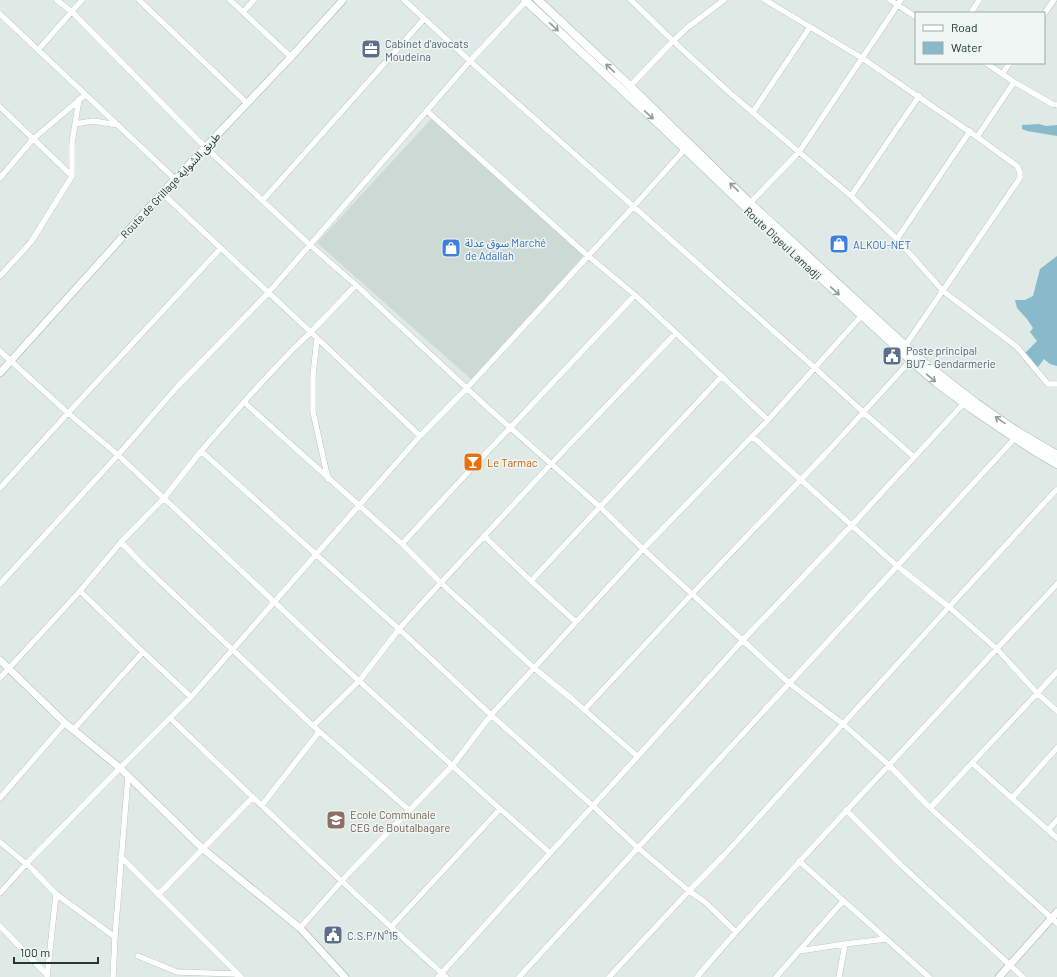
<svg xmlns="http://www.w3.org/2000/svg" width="1057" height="977" font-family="Barlow,'Noto Sans Arabic',sans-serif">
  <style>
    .built { fill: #cdd9d4 }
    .water { fill: #89bacb }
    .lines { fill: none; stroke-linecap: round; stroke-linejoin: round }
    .minor-casing { stroke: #a2b0ac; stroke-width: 6 }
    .tertiary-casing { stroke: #a2b0ac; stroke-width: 8 }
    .secondary-casing { stroke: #9fb4ae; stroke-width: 9 }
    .minor { stroke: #fff; stroke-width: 5.5 }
    .tertiary { stroke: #fff; stroke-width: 7 }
    .secondary { stroke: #fff; stroke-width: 8 }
    .oneway { stroke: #909c9a }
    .labels { text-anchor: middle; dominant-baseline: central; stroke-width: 3; stroke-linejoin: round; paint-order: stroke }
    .service-label { font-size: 11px; fill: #4e5e75; stroke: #eff6f3; text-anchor: start }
    .street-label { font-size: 11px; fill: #213834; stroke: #eff6f3 }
    .shop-label { font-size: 11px; fill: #366cbe; stroke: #eff6f3; text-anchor: start }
    .food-label { font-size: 11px; fill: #c56008; stroke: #eff6f3; text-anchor: start }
    .education-label { font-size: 11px; fill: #785e54; stroke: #eff6f3; text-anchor: start }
  </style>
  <rect width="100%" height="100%" fill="#dfe9e5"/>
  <!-- built -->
  <path class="built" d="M434,116L585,254L472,380L317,243Z"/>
  <!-- water -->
  <path class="water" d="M1039,124L1046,126L1057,125V136L1027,131L1022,129V125Z
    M1057,256V366L1050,364L1044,359L1038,367L1034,365L1032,360L1025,353L1037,341L1030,332L1033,328L1027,319L1017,308L1015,300H1025L1033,296L1040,269Z"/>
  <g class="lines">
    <!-- minor casing -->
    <g class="minor-casing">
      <path id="minor" d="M57,0L72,12L205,147L310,245L356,285L488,408L600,507L643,549L789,683L843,724L889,765L930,808L1057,923
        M139,0L247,103
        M230,0L291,57
        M404,0L470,61L815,368L863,412L914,457
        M631,0L673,41L730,93L799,152L851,196L897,239L943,291L1017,347L1048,384H1057
        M765,0L862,58L977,137L1017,166L1020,172V178L905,346
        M890,0L916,17
        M243,12L254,0
        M971,13L979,0
        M0,14L175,179
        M1044,14L1054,0
        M38,50L82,0
        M986,63L1014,82L1052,104L1057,105
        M1002,74L1010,63
        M630,86L673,41L688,27L724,0
        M0,107L72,176L31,242L0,276
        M427,111L588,256L635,295L676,333
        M753,112L810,27
        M75,124L93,121L118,125
        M977,137L1014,82
        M72,176V143L79,99
        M0,178L33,139L85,95
        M162,193L317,338L420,436
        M851,196L919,96
        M263,200L424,19
        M750,203L799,152L901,0
        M897,239L970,131
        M317,338L313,375V412L328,479
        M0,351L68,413L118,455L336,660L490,800L550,853
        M245,403L402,544L441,583L534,668L572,699L637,756
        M752,436L897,566L949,607L997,649L1037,693L1057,711
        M201,451L399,629L491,715L593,806L637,847L689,891L705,902L735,931
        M0,488L68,413L221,248
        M484,536L531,581
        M121,542L144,566L313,726L409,810
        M402,544L458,483L635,295
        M0,584L118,455L177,387L269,292L470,61L526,1
        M80,591L143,652L191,697
        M576,622L531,581L722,376
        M0,678L80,591L121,542L164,498L201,451L252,393L293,349L311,332L356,285
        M584,710L692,594L830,449L910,361
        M170,718C261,805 352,893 446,977
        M313,726L360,680L399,629L424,601L551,464L676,333L768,420
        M73,730L143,652
        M972,763L1057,838
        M0,798L65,723
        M1012,798L1057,748
        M262,805L319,732
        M930,808L1057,672
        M846,810L901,865L1023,977
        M1048,830L1057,820
        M0,842L31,868L56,894L115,937
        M121,857L241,977
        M799,861L929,977
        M0,893L26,864L120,768L191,697L420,436L467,388L634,206L685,149
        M158,895L253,797
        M0,926L47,975
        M391,927L500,809
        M300,928L348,874L453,765L491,715L534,668L643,549L768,420L863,314
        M799,951L845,944L886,939
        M138,956L177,972L237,974V975
        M47,977L56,894
        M113,977L115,937L128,776
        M438,977L743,640L852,525L964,403
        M519,977L1015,438
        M609,977L689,891L726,853L949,607L1056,490
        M697,977C759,904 825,834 890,764C946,704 1002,644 1057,584
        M776,977L843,901
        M839,977L845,944"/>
    </g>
    <!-- tertiary casing -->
    <g class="tertiary-casing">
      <path id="tertiary" d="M0,373L162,193L291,57L343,0
        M0,660L65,723L120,768L203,849L300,928L345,977
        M999,977L1057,912"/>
    </g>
    <!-- secondary casing -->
    <g class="secondary-casing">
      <path id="secondary" d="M525,0L662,127L735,197L820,277L917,366L937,383L972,409L1033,450L1057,464
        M538,0L630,86L750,203L922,361L976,403L1015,430L1057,455"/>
    </g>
    <!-- minor -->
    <use href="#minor" class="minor"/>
    <!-- tertiary -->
    <use href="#tertiary" class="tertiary"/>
    <!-- secondary -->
    <use href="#secondary" class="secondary"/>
  </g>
  <!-- one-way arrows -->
  <defs><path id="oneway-shaft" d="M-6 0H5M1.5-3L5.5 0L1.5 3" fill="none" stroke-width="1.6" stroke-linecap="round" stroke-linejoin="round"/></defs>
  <g class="oneway">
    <use href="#oneway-shaft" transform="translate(554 27) rotate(43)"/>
    <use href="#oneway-shaft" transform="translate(610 68) rotate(-137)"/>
    <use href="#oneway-shaft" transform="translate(649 115) rotate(43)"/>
    <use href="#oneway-shaft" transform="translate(734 187) rotate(-136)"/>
    <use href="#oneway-shaft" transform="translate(835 291) rotate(43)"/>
    <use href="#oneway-shaft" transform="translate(931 378) rotate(40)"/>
    <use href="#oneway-shaft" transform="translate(1000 420) rotate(-145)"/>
  </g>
  <!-- icons -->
  <defs>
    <g id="office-square" transform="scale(1)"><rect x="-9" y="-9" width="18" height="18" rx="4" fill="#5c6f8a" stroke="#eff6f3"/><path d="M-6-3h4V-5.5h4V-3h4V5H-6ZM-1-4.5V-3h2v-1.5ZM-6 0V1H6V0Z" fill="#fff"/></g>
    <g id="shop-square" transform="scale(1)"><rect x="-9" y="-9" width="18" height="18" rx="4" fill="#3f7fe0" stroke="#eff6f3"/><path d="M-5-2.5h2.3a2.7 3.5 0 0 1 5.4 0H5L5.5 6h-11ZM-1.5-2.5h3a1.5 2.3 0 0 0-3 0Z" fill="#fff"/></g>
    <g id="civic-square" transform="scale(1)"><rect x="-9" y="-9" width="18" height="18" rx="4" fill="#5c6f8a" stroke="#eff6f3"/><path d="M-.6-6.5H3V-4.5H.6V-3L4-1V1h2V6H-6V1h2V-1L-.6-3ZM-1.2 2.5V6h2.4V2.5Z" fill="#fff"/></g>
    <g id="bar-square" transform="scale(1)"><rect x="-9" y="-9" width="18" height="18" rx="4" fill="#e8710a" stroke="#eff6f3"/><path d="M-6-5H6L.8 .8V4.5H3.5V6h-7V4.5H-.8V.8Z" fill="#fff"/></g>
    <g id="school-square" transform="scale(1)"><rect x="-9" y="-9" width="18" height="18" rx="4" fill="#8d6e63" stroke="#eff6f3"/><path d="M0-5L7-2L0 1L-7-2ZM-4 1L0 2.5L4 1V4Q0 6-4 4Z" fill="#fff"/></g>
  </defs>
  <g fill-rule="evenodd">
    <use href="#office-square" x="371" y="49"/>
    <use href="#shop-square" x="839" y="244"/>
    <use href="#shop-square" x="451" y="248"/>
    <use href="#civic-square" x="892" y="356"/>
    <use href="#bar-square" x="473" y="462"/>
    <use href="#school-square" x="336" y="820"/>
    <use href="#civic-square" x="333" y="935"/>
  </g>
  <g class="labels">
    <!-- service labels -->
    <g class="service-label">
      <text x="385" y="43">Cabinet d'avocats<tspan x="385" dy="13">Moudeina</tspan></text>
      <text x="906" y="350">Poste principal<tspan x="906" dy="13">BU7 - Gendarmerie</tspan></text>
      <text x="347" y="935">C.S.P/N°15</text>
    </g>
    <!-- street labels -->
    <g class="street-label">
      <text transform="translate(170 185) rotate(-47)">Route de Grillage طريق الشواية</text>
      <text transform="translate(783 243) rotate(43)">Route Digeul Lamadji</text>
    </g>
    <!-- shop labels -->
    <g class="shop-label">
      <text x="465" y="242">سوق عدلة Marché<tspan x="465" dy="13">de Adallah</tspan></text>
      <text x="853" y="244">ALKOU-NET</text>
    </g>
    <!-- food labels -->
    <g class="food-label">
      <text x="487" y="462">Le Tarmac</text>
    </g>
    <!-- education labels -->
    <g class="education-label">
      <text x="350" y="814">Ecole Communale<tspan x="350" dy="13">CEG de Boutalbagare</tspan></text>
    </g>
  </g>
  <!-- legend -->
  <rect x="915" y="12" width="130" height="52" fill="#eff6f3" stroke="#9daaa7"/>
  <rect x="923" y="25" width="20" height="6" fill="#ffffff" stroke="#9daaa7"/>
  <text x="951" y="32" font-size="12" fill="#213834">Road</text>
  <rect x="923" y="42" width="20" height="12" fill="#89bacb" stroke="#9daaa7"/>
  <text x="951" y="52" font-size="12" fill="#213834">Water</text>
  <!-- scale -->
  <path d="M14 957v6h84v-6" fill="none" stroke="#213834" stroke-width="2"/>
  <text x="20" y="957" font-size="12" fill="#213834" stroke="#eff6f3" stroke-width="3" paint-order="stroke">100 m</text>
</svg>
